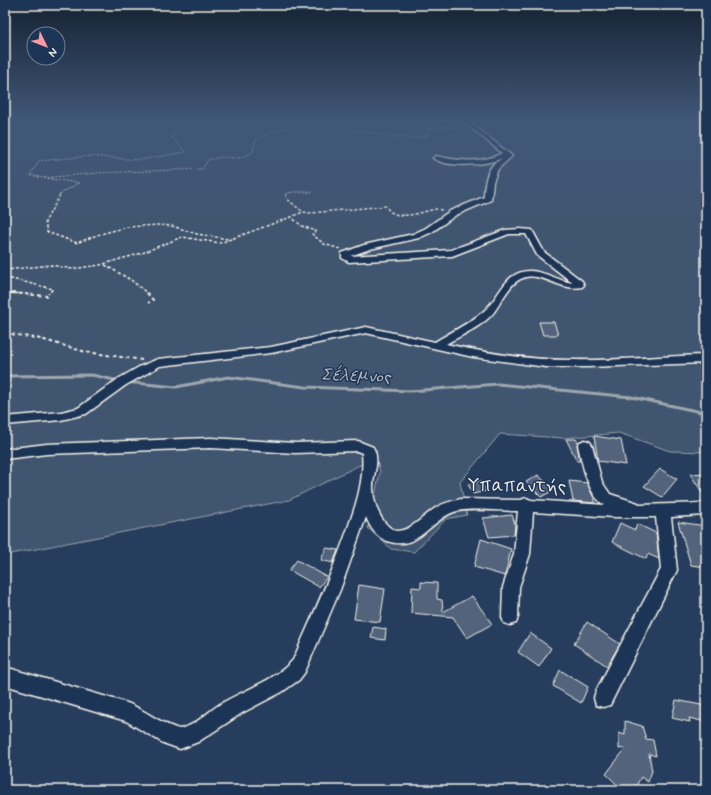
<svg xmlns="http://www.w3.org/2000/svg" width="711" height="795" font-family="Mynerve,sans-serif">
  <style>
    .green { fill: #40546f; stroke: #9aa2ac }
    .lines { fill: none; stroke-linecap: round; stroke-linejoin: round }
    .stream { stroke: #9fa7ae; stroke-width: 3 }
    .building { fill: #52647b; stroke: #f4f1e8 }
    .minor-casing { stroke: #f4f1e8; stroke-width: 3 }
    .path-far2 { stroke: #f4f1e8; stroke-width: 1; stroke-dasharray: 2 1.5; stroke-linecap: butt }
    .path-far1 { stroke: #f4f1e8; stroke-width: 1.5; stroke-dasharray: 3 2; stroke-linecap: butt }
    .path { stroke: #f4f1e8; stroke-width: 2; stroke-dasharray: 3.5 3; stroke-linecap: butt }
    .minor { fill: #1d3557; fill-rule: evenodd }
    .labels { text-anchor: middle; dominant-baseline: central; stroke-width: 3; stroke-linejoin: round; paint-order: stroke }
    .water-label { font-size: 17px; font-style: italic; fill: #bcbfc2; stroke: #1d3557 }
    .near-street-label { font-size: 19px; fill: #f4f1e8; stroke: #1d3557 }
  </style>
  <rect width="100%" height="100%" fill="#263d5d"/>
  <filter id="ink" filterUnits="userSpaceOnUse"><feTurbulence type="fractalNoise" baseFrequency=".025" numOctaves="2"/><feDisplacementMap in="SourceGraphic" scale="8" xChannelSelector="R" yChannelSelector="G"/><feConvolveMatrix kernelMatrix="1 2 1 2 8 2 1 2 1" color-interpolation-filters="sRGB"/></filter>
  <g filter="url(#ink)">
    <!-- green -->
    <path class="green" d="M5,120H706V452L670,451L619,433L563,438L500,434L460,482L467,515L446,519L414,552L391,549L368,528L380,472L376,457L289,500L5,555Z"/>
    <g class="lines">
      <!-- stream -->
      <path class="stream" d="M5,376L92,375L119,381
        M125,382L176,387L228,377L305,387L411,391L498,384L631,397L701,412L706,411"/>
    </g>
    <!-- building -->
    <path class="building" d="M539,322H554L558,335H543Z
      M594,436L621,440L626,465L598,461Z
      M566,439H576L578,442L577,445L580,461H577Z
      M660,469L677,479L662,497L644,486Z
      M706,473V498L690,474Z
      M538,475L554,490L541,497L526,482Z
      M481,481L486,491L473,494L468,484Z
      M569,481L587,483L596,503L573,501Z
      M512,515L515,524L514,535L489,537L483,518Z
      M678,522L706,526V567L691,565Z
      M620,523L635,530L637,524L656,533L659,559L648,554L646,559L612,542Z
      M481,539L511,549L505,576L474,567Z
      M326,548L338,550L333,563L321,560Z
      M297,560L327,577L319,587L289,570Z
      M421,582L437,583V599L442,600L443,612L472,596L492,624L467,638L453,617L411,613L412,587L421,588Z
      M359,585L385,589L380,622L354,619Z
      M587,622L620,644L607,666L574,644Z
      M373,627L386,629L385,640L371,638Z
      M530,633L551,648L539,667L518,652Z
      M560,670L588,687L581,703L553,686Z
      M676,700L706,706V722L689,718L690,722L672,718Z
      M625,721L642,726L646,739L653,740L656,756L649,754L652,771L648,782L641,777L634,790H623L606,774L626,748L619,749V733L625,735Z"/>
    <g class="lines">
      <!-- minor casing -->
      <g class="minor-casing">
        <path id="minor" d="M463,120H469L468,121L512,156L498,169L493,182L491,200L456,215L432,232L419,238L370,249L350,256L451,250L505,230L520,229L532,230L544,252L582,281L584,285L582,287C561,292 542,271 523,278C510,282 502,301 494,312C485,325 460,336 446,344C487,353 528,360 569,360C615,361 661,356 706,355V363L587,367H546L473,357L366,333L271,353L160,366L126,385L86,414L61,420L5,425V417L61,412L78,408L118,379L139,367L158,359L271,347L366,327L435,342C451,332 470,323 484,311C501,296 505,270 531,271C546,272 559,281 573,283L537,255L526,234H509L452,256L349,262L342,258V253L364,245L413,234L426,228L450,211L484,197C484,187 486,171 494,164C497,161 502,159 505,157C489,165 448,169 433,158L436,156C457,161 482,164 502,153L468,125L463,123Z
          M211,438L295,443L358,441L373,447C381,461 372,475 373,490C374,505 381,525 396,531C412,531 424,515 437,507C444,503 452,501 461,499L521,500L526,498L531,500L605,505C588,497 582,462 578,445L580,442L585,440L590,442L592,445L602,482L610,494L638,503L639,505L706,503V515L671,517L677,570L610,705L603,707L596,705L594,698L596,691L661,569L656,517H615L533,512L530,554L519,587L518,617L516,623L510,625L504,623L502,617L503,587L514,554L518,511C502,511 469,507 454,512C429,521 418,552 387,541C376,537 370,527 366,517L340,590L305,672L299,680L282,692L242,713L198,742L180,749L163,743L126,721L5,685V667L127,703C143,709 166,727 180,729C196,726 208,711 222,703C246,689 274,681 293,660C311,620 329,580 344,539C354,511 365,482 362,453L357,451L295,453L211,448L47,454L5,459V449L47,444Z"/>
      </g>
      <!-- path-far2 -->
      <path class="path-far2" d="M187,120L177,125L172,138L186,152L138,160L89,156L39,161L30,175L43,178L97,173L202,169L208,160L220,157L241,158L253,152L255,141L269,132L288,128L299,120
        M352,120L350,128L354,130L412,139L429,135L426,129L458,126
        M79,123L86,120
        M480,123L507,122L534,125L526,120
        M44,178L79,183L63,192L59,196
        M286,196L285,194L293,192H312"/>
      <!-- path-far1 -->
      <path class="path-far1" d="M60,195L45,222L47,232L77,243L97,235L127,227L157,225L172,226L197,234L228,239
        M286,195L287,199L303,212
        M340,249L324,244L312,234L316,231L302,226L291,217L303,212L310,213L386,206C394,223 421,212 436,209L442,210
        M105,265L131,280L148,294
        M5,270L51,265L72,269L100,265L142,253L182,237L220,243L291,217
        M5,280L12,279L53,289L48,294
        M5,293L26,294"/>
      <!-- path -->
      <path class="path" d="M12,293L47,296L49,293
        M147,293L153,300L148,303
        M5,333L41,339L86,352L142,360"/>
      <!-- minor -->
      <use href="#minor" class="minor"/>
    </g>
  </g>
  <!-- sky -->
  <linearGradient id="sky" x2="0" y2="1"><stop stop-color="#152233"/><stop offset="0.52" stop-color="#415778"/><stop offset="1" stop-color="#415778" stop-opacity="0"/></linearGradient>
  <rect width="711" height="231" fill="url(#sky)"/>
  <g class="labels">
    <!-- water labels -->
    <g class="water-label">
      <text transform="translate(356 376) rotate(2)">Σέλεμνος</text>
    </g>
    <!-- near-street labels -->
    <g class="near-street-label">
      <text transform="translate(517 486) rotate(1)">Υπαπαντής</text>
    </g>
  </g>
  <!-- margin -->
  <rect width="711" height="795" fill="none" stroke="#1d3557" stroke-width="20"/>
  <rect x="10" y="10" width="691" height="775" fill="none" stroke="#f4f1e8" stroke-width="1.5" filter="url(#ink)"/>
  <!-- north arrow -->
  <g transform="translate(46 46) rotate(133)"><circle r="19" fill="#1d3557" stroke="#738091"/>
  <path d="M0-3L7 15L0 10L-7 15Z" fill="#ff9aa2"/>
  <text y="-6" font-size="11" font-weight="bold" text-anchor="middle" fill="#f4f1e8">N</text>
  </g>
</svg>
